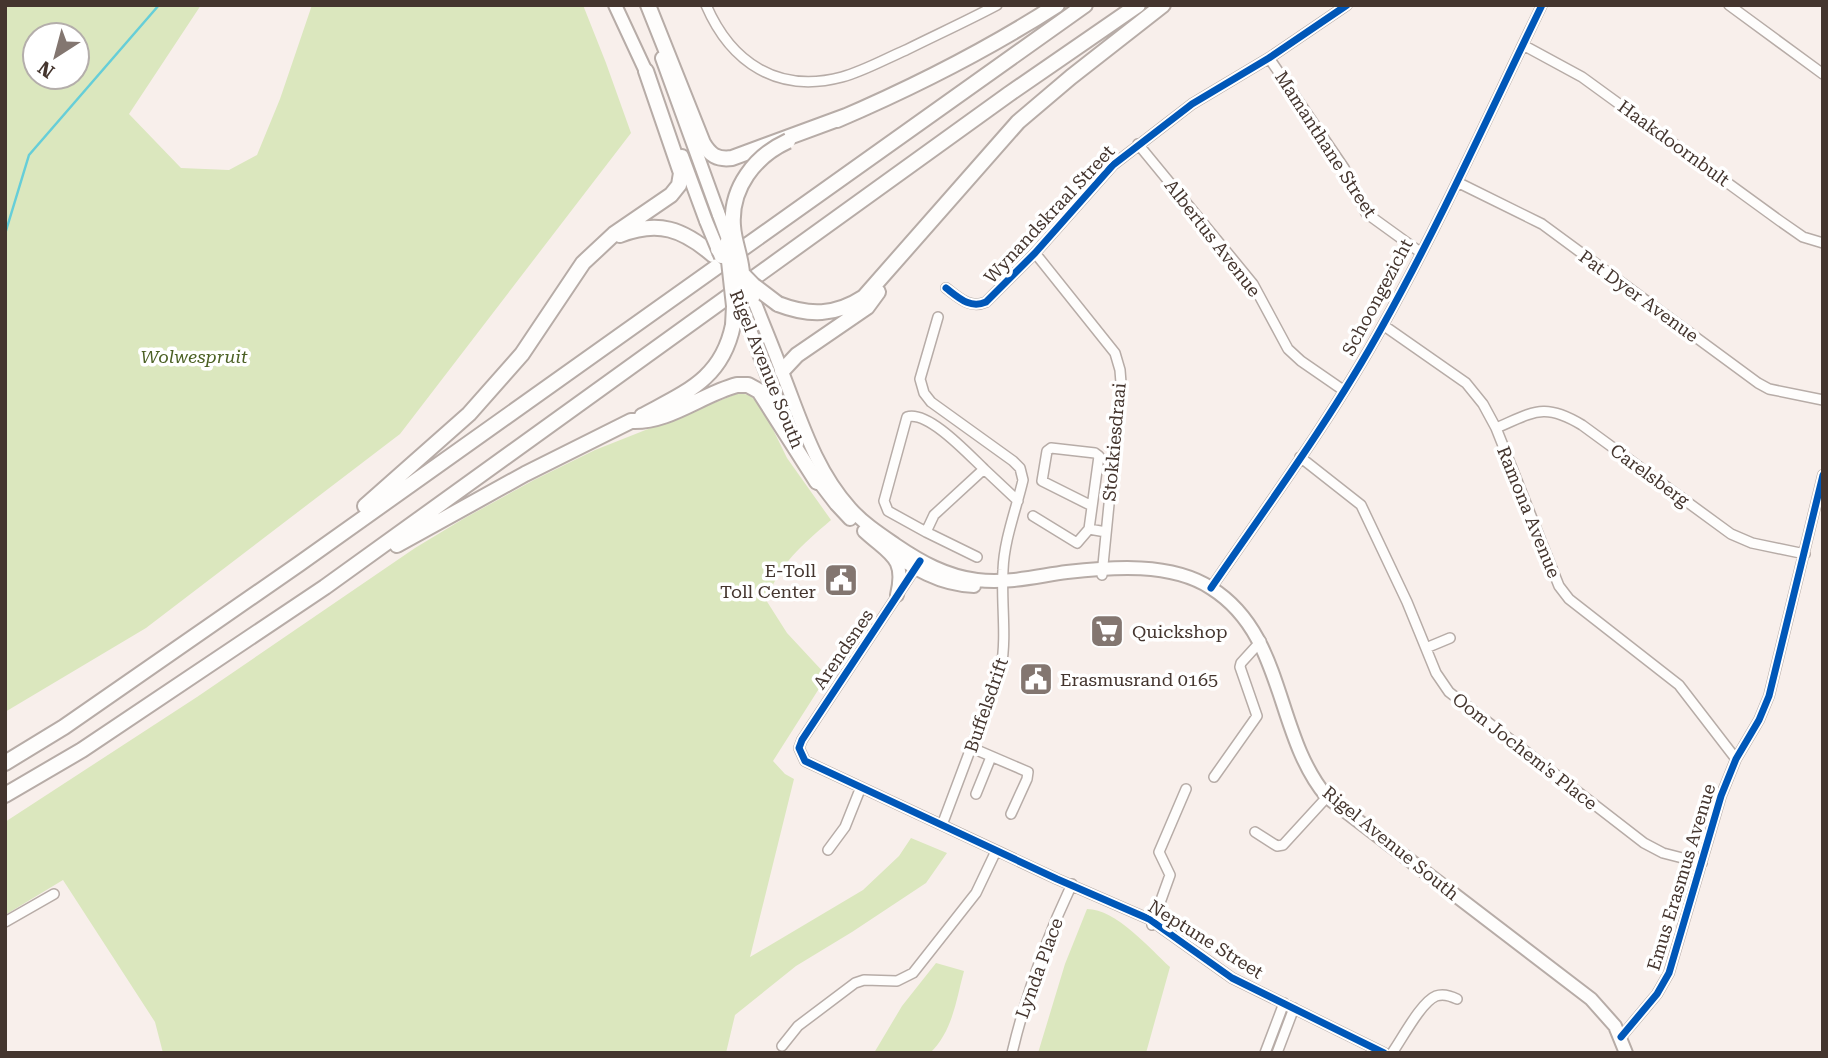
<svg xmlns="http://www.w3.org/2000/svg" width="1828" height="1058" font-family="'Roboto Serif',serif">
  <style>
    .green { fill: #dbe7be; fill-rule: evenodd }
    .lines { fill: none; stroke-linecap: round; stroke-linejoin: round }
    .stream { stroke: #66ced8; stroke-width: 2.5 }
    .minor-casing { stroke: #b7aca7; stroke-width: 12 }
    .major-casing { stroke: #b7aca7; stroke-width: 16 }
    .highway-casing { stroke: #b7aca7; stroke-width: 18 }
    .minor { stroke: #fefdfc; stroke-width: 9 }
    .major { stroke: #fefdfc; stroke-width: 12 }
    .highway { stroke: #fefdfc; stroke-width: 14 }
    .major-bridge-casing { stroke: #b7aca7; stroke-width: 16; stroke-linecap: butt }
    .highway-bridge-casing { stroke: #b7aca7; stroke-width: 18; stroke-linecap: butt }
    .major-bridge { stroke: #fefdfc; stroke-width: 12 }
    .highway-bridge { stroke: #fefdfc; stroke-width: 14 }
    .cycleway-casing { stroke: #fff; stroke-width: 11 }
    .cycleway { stroke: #0057b8; stroke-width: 7 }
    .labels { text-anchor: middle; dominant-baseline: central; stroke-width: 7; stroke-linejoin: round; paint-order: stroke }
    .street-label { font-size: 18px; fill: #44352e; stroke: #fff }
    .park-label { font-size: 18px; font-style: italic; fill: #4b6024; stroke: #fff }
    .poi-label { font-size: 18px; fill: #44352e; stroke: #fff; text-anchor: start }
  </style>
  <rect width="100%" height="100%" fill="#f8efeb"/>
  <!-- green -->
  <path class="green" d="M5,5H201L129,114L181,168L229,170L257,155L280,99L312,5H583L606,63L631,133L400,434L146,628L5,712ZM77,35V77H35V35Z
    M739,393L749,395L761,405L787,458L831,520C800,547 782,561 766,600L787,633L827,676L773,761L785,774L794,779L750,957L863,890L899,856L911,838L947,853L926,883L852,932L796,966L735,1015L726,1053H163L155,1022L63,880L5,915V822L197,697L415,548L463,519L534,480L595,450Z
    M1087,909C1116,909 1150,949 1170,967L1146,1053H1038L1065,964Z
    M936,963L964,971C956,1000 953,1031 930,1053H874L902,1006Z"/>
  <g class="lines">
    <!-- stream -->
    <path class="stream" d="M5,234L29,155L159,5"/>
    <!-- minor casing -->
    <g class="minor-casing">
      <path id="minor" d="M706,5C731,63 778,94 842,77C864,71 885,59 906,50C936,35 967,21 997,5
        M1729,5L1823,74
        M1523,45L1582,77L1780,221L1803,237L1823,243
        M1269,58L1344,168L1366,213L1420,252
        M1138,144L1253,284L1288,349L1301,361L1343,390
        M1457,182L1542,224L1758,383L1769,389L1823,400
        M1035,253L1115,353L1120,370L1121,383L1102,575
        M946,288C959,298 970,309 986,302L1035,253L1113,165L1192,104L1269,58L1347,5
        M938,317L920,379L924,393L931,402L1013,461L1020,468L1023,480C1016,510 1004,540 1003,570C1001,603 1007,636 1001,668L942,825
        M1383,325L1466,383L1483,404L1496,428L1559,586L1569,599L1679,685L1736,759
        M1496,428C1534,412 1544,402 1582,425L1731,534L1752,543L1805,554
        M1300,457L1361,505L1407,602L1436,673L1449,692L1644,843L1663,853L1702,863
        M1092,506L1042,481L1047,451L1051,448L1095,453L1099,456L1089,529L1106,532
        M1033,516L1077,543L1089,529
        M926,532L888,511L884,501L907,417C928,410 969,455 984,469
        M977,557L926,532L934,515L984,469L1018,501
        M918,564L802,740L799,748L805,761L1057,879L1149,919L1232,978L1384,1053
        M1211,588C1270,502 1333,416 1383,325C1441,221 1490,112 1542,5
        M1426,648L1450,638
        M972,748L1028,772L1027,779L1011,814
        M1214,777L1257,716L1240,667L1241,663L1261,641
        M976,794L991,757
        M1255,832L1277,846L1283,845L1327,797
        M828,850L845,827L861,787
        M5,922L54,894
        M1152,925L1170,875L1159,852L1186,789
        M1621,1037L1657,994L1669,973L1721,796L1736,759L1759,720L1769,696L1823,475
        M782,1046L798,1026L855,983L864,980L897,981L913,973L976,893L996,851
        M1012,1053C1026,994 1046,939 1072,884
        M1265,1053L1284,1003
        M1277,1053L1294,1008
        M1392,1053C1402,1039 1421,1002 1436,996C1444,993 1451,996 1457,999"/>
    </g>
    <!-- major casing -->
    <g class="major-casing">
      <path id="major" d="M615,5L649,78
        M662,58L719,215
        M682,156L706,221
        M753,298C762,322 773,347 782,372C801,420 815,469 850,508C863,523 880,534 896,545C921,562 946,576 977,580C1007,584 1037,576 1067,572C1112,567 1171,562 1211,588C1286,635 1274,734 1327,797L1591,999L1615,1026L1626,1053
        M741,306L767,375L792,433
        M813,474L836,504L850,519
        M864,531C890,555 906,557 897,595
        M886,548C912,568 940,585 974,586"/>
    </g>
    <!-- highway casing -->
    <g class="highway-casing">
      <path id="highway" d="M648,5L703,143C710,155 717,160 732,158L846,116
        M837,120C914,87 987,50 1057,5
        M620,235C658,220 683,229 713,255
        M778,304C809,316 835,316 864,297L1018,122L1071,77L1163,5
        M782,371L797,355L867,307L878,292
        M642,416C686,392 722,379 733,325
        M365,506L469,414L522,354L583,263L614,234L671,195L679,185L681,173L646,71
        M397,545L525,474L631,421C669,423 702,394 737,385H748L759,391L817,482
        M5,763L64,727L299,564L1085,5
        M5,795L82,750L325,587L1009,94L1138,5"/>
    </g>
    <!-- minor -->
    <use href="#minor" class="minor"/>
    <!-- major -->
    <use href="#major" class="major"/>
    <!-- highway -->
    <use href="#highway" class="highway"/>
    <!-- major-bridge casing -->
    <g class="major-bridge-casing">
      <path id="major-bridge" d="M719,215L732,250
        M706,221L721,257
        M743,277L753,298"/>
    </g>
    <!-- highway-bridge casing -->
    <g class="highway-bridge-casing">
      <path id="highway-bridge" d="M727,243L734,306L733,325
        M718,249L753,285L778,304
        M741,306C741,295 742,284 742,273C741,257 734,242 733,226C730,188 755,156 788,141"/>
    </g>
    <!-- major-bridge -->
    <use href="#major-bridge" class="major-bridge"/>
    <!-- highway-bridge -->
    <use href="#highway-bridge" class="highway-bridge"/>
    <!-- cycleway casing -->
    <g class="cycleway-casing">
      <path id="cycleway" d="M946,288C959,298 970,309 986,302L1035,253L1113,165L1192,104L1269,58L1347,5
        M920,561L802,740L799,748L805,761L1057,879L1149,919L1232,978L1384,1053
        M1211,588C1270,502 1333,416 1383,325C1441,221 1490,112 1542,5
        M1621,1037L1657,994L1669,973L1721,796L1736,759L1759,720L1769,696L1823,475"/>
    </g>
    <!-- cycleway -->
    <use href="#cycleway" class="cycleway"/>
  </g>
  <!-- icons -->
  <defs>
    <g id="civic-square" transform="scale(1.75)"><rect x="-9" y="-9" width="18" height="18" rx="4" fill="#837670" stroke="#fff"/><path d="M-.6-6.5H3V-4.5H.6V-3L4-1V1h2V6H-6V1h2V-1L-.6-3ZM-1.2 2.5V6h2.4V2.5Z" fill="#fff"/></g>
    <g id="supermarket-square" transform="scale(1.75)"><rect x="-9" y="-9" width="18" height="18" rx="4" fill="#837670" stroke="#fff"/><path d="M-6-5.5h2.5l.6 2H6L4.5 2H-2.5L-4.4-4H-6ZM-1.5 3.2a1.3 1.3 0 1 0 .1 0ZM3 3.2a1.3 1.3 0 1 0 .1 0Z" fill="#fff"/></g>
  </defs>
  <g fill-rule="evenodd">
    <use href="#civic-square" x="841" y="580"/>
    <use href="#supermarket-square" x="1107" y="631"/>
    <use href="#civic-square" x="1036" y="679"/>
  </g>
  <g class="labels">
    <!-- street labels -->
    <g class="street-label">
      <text transform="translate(1674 143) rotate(36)">Haakdoornbult</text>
      <text transform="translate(1326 144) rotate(57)">Mamanthane Street</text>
      <text transform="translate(1049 214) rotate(-47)">Wynandskraal Street</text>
      <text transform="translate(1213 238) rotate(52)">Albertus Avenue</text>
      <text transform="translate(1639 296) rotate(36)">Pat Dyer Avenue</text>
      <text transform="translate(1377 297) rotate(-62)">Schoongezicht</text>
      <text transform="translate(767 369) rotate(68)">Rigel Avenue South</text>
      <text transform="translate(1114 442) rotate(-85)">Stokkiesdraai</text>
      <text transform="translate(1650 475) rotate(36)">Carelsberg</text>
      <text transform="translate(1529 512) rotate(68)">Ramona Avenue</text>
      <text transform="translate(843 649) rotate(-56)">Arendsnes</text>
      <text transform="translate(986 705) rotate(-71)">Buffelsdrift</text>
      <text transform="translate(1525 751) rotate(38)">Oom Jochem's Place</text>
      <text transform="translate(1391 843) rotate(39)">Rigel Avenue South</text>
      <text transform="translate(1681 877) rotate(-73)">Emus Erasmus Avenue</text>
      <text transform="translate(1206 939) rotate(32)">Neptune Street</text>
      <text transform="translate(1039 968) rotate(-70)">Lynda Place</text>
    </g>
    <!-- park labels -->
    <g class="park-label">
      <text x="194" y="356">Wolwespruit</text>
    </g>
    <!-- poi labels -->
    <g class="poi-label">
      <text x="816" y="570" text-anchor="end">E-Toll<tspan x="816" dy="21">Toll Center</tspan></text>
      <text x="1132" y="631">Quickshop</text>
      <text x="1060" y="679">Erasmusrand 0165</text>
    </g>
  </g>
  <!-- border -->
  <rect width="1828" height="1058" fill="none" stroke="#44352e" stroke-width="14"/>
  <!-- north arrow -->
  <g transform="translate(56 56) rotate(216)"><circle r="33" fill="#ffffff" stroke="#b4aeab" stroke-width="2"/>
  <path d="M0-5L12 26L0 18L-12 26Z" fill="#837670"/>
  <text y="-10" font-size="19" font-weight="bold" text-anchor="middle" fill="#44352e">N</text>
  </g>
</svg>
